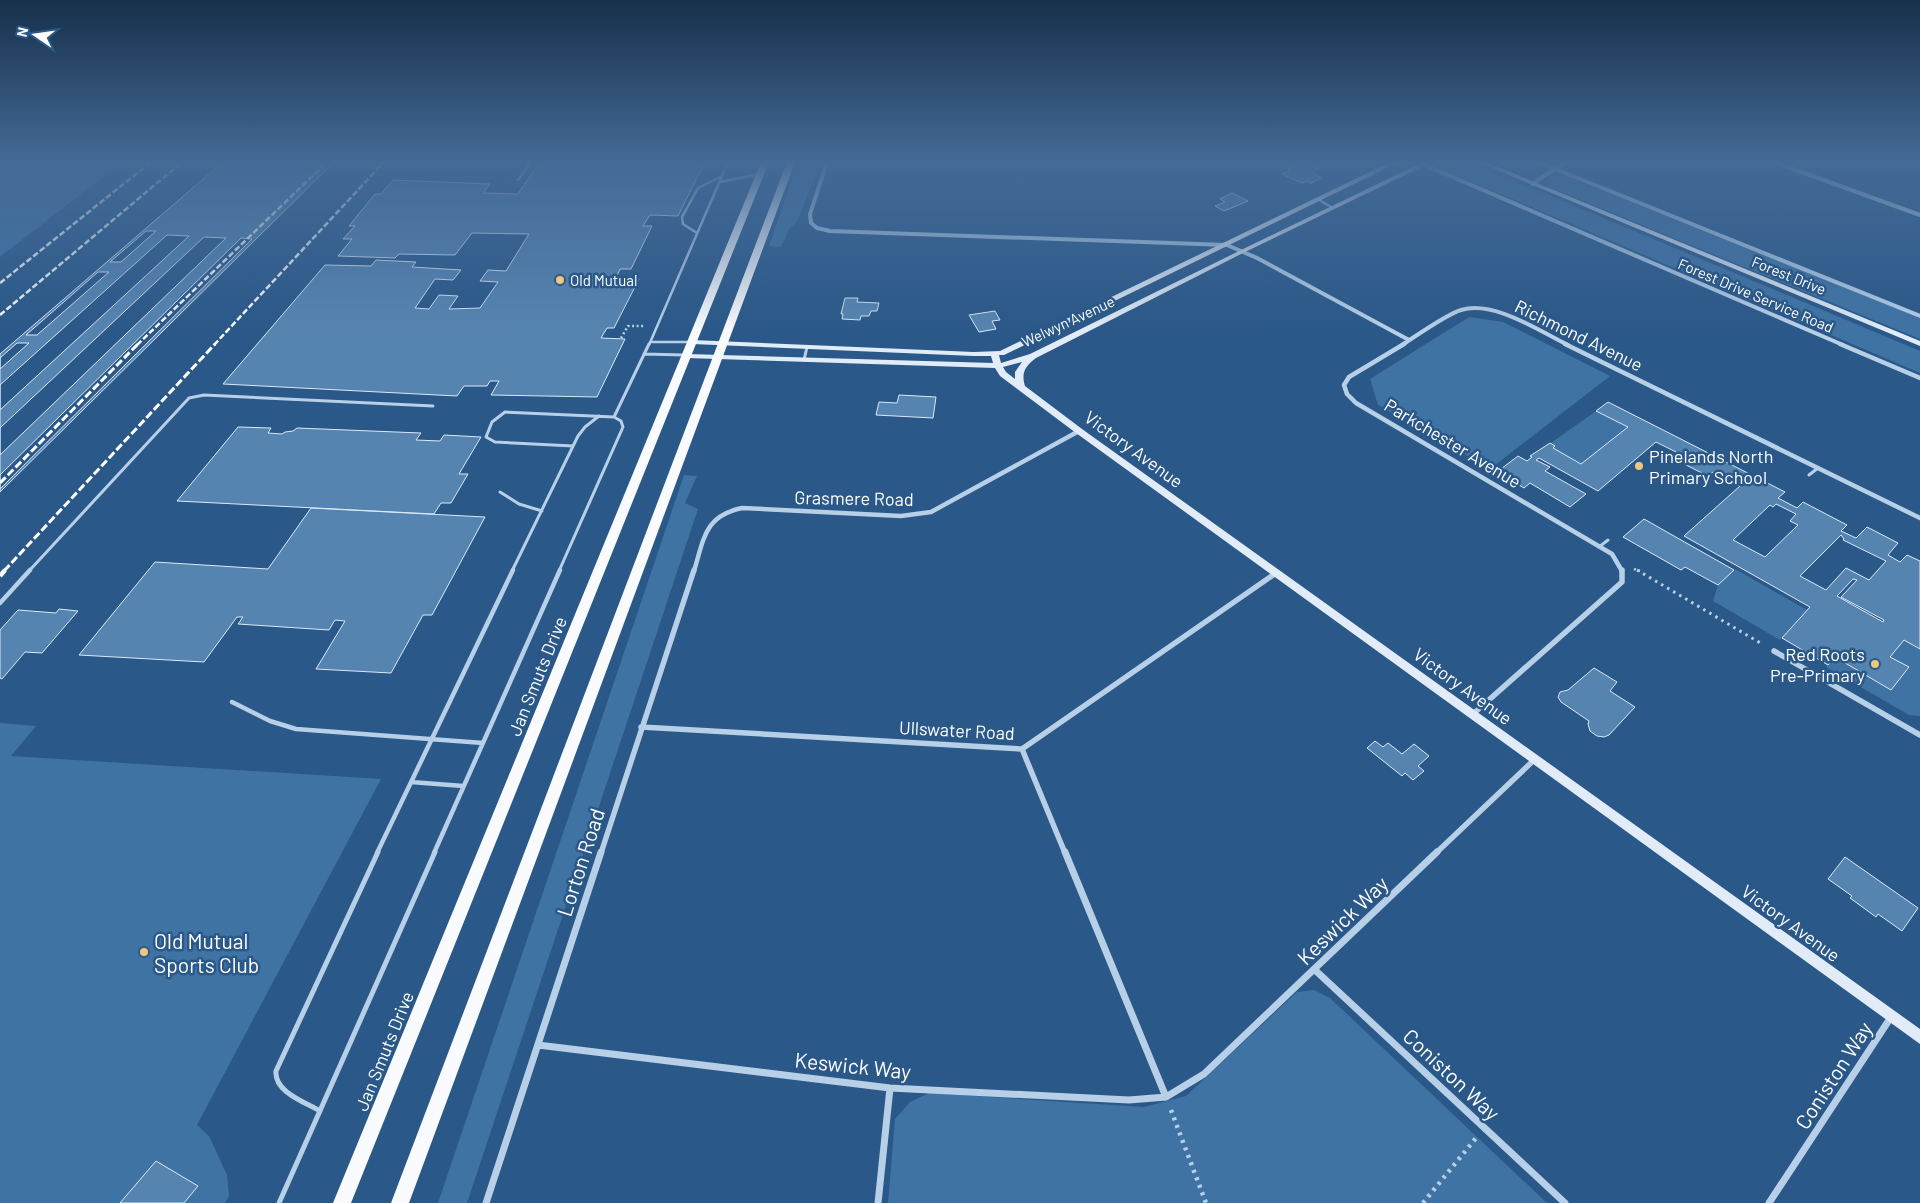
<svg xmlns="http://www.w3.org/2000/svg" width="1920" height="1203" font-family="Barlow,sans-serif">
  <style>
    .green { fill: #3f73a4 }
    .building { fill: #5684b1; stroke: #dbe9f7; fill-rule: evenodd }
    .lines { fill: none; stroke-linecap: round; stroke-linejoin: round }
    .path-far2 { stroke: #b7d0e8; stroke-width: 2.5; stroke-dasharray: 2 2.5; stroke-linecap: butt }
    .path-far1 { stroke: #b7d0e8; stroke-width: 3; stroke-dasharray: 2.5 4.5; stroke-linecap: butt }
    .path { stroke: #b7d0e8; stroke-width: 4.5; stroke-dasharray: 3 5; stroke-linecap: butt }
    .lane-far3 { stroke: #b7d0e8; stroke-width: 2.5 }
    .lane-far2 { stroke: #b7d0e8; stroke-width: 3 }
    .lane-far1 { stroke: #b7d0e8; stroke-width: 4.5 }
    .lane { stroke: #b7d0e8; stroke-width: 5 }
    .street-far3 { stroke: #b7d0e8; stroke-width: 4 }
    .street-far2 { stroke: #b7d0e8; stroke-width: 4.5 }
    .street-far1 { stroke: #b7d0e8; stroke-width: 5.5 }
    .street { stroke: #b7d0e8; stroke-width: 7 }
    .secondary { fill: #e1ecf8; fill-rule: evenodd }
    .primary { fill: #f9fbfe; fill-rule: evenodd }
    .rail-far2 { stroke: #fff; stroke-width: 2.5; stroke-dasharray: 6 2.5; stroke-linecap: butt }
    .rail-far1 { stroke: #fff; stroke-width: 3; stroke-dasharray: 8 3; stroke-linecap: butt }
    .rail { stroke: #fff; stroke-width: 4.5; stroke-dasharray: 9 4.5; stroke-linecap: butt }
    .poi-dot { fill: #eec87f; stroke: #2a5888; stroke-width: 2 }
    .labels { text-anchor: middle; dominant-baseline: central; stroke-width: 5; stroke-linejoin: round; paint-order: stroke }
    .far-street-label { font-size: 15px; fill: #fff; stroke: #2a5888 }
    .far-poi-label { font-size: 15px; fill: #fff; stroke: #2a5888; text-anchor: start }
    .street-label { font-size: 18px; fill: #fff; stroke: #2a5888 }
    .poi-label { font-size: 18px; fill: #fff; stroke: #2a5888; text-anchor: start }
    .near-street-label { font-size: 21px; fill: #fff; stroke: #2a5888 }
    .near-poi-label { font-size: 21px; fill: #fff; stroke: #2a5888; text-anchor: start }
  </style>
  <rect width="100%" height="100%" fill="#2a5888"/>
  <!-- green -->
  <path class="green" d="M0,162H122L0,257Z
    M798,162H820L797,222L789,229L781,247L769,246Z
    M1441,162H1470L1920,351V373L1443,169Z
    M1491,162H1531L1536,165L1535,170L1519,172Z
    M1553,175L1569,177L1920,318V339L1549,187L1546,184V181Z
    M1469,317L1503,322L1610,376L1490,469L1378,405L1370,379Z
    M1596,411L1628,427L1581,464L1553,448L1555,446L1551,443Z
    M684,475L697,476L685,503L698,509L467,1203H438Z
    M1735,569L1807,610L1780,640L1713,601L1718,585Z
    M1904,640L1920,649V716L1909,715L1826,667L1835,657L1891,689L1909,668L1890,657Z
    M0,723L36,726L11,756L381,779L197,1125L209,1136L227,1175L229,1196L225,1203H0Z
    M1314,990L1330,998L1547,1203H888L895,1119L910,1102L929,1093L1144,1107L1186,1096L1297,992Z"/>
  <!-- building -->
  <path class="building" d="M223,162H334L0,492V354Z
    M540,162H705L678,216L650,215L643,226H652L631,269H620L616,278L639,279L614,328H607L601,338L625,339L597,397L491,395L499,381H490L487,386H464L457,396L223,384L325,265L371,266L376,260L416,262L412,267L461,270L453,280L435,279L415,308L429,309L439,295L458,296L449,309L480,308L498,282L480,281L488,270L506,271L529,234L472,233L455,255L399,254L395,258L338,256L352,239H343L355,226H349L375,194H381L393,180L490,184L483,193L518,194Z
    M1302,162H1307L1320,168L1312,172L1321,178L1311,183L1307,181L1302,183L1282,174L1291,170L1288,169Z
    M1232,193L1248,201L1224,211L1215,206L1225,202L1220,199Z
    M146,231H156L121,262H110Z
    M167,235L189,236L0,410V385Z
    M204,237L226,238L0,455V428Z
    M241,238L252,239L0,489V475Z
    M98,272H109L37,335H26Z
    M845,298H858L857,302L879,303L877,311H871L869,316H861L860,320L842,319L843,314H841Z
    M995,311L1000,320L992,321L996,329L979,332L969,315Z
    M17,343H29L0,369V358Z
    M899,395L936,397L933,418L876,415L879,402L897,403Z
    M1608,402L1785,492L1778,498L1797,508L1803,502L1847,525L1841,531L1856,538L1867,527L1898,543L1888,555L1900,562L1907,555L1920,561V649L1904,640L1890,657L1909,667L1891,690L1835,657L1828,665L1782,638L1810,607L1684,536L1740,486L1713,472L1708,476L1678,461L1684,456L1656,442L1598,491L1539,458L1536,460L1550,467L1545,471L1586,494L1570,507L1530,483L1524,488L1497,472L1518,456L1527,461L1532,457L1530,456L1550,443L1555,446L1553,448L1581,464L1628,427L1596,411ZM1776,504L1796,514L1790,521L1798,525L1765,557L1733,540L1770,505L1773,507ZM1841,535L1844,539L1843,540L1886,561L1869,580L1846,568L1826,590L1800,576ZM1853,579L1857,580L1841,597L1884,620L1883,622L1837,596Z
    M238,427L271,428L268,433L282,434L285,432L293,431L297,428L421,433L416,440L440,441L444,435L481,437L459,474H468L451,503H441L434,514L177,501Z
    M311,508L485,517L432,615H423L391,673L316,669L345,621L335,620L329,630L238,624L243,617H237L204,662L79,655L155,562L268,569Z
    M1644,519L1734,570L1718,585L1685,567L1681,570L1623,537Z
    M59,609L78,611L42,653L25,652L2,679L0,678V630L18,610L56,613Z
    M1594,668L1617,682L1610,691L1635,707L1609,735L1604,737L1597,736L1590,731L1588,724L1589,721L1561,702L1558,697L1560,692L1568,690Z
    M1375,741L1383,747L1388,743L1402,754L1414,744L1429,756L1418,766L1424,771L1413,780L1405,773L1402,776L1367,748Z
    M1845,857L1918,908L1902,931L1878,914L1876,917L1850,898L1852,896L1828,879Z
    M156,1161L198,1186L184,1203H120Z"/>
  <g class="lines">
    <!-- path-far2 -->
    <path class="path-far2" d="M621,338L628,326H645
      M1634,569L1640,571"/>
    <!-- path-far1 -->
    <path class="path-far1" d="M1637,570L1762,644"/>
    <!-- path -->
    <path class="path" d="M1171,1110L1206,1203
      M1423,1203L1476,1138"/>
    <!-- lane-far3 -->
    <path class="lane-far3" d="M518,180L531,162
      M720,182L759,174
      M1319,200L1333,208
      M697,233L683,224L682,217L698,188L722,176
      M650,342H692
      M649,345L728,162"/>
    <!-- lane-far2 -->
    <path class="lane-far2" d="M644,354L684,355
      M804,360L807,347
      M573,446L495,442L486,437L492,422L505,412L614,417L649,344
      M1809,475L1818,468
      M500,492L519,504L542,511
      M1599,547L1608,540
      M29,571L189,398L204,395L433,406
      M512,571L578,436L585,427L599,416
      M559,571L623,427L621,421L614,417"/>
    <!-- lane-far1 -->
    <path class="lane-far1" d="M0,603L30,570
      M232,702L270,721L296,729L483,743
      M411,782L463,786
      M377,853L513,570
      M434,853L560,570"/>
    <!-- lane -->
    <path class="lane" d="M320,1111C305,1102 274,1092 276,1071L378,852
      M279,1203L435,852"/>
    <!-- street-far3 -->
    <path class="street-far3" d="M827,162L810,214L811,223L817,228L830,231L1227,245L1257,258L1409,340
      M1418,162L1843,345
      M1538,162L1920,316
      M1774,162L1920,215
      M1532,184L1565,162
      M1402,345C1416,336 1447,314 1461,310C1494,300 1539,331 1568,345"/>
    <!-- street-far2 -->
    <path class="street-far2" d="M1404,344L1349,377L1344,385L1347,394L1356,403L1612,554L1622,571
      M1565,344L1920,518
      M1840,344L1920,378
      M694,571C704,539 704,516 742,508L901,516L931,512L1079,431"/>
    <!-- street-far1 -->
    <path class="street-far1" d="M1774,651L1920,735
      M1473,714L1622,582V570
      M641,727L1022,749L1276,573
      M1022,749L1065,853
      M601,853L694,570
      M1436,853L1534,760"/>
    <!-- street -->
    <path class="street" d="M1065,852L1166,1097
      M1315,970L1565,1203
      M538,1045L890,1088L1129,1100L1166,1097L1204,1074L1437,852
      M486,1203L601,852
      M878,1203L890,1088
      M1769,1203L1891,1017"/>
    <!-- secondary -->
    <path class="secondary" d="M1390,162H1399L1004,355H999L1001,363L1030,354L1239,251L1423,162H1432L1243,253L1036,358C1025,366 1021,373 1025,386L1082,429L1920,1029V1044L1076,433L1000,376L995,368L687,358L683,356L687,354L993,363L991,356H974L692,344L688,342L692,340L974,352L1000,351ZM1022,362L1015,372V379L1006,372L1003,367Z
      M1477,162H1486L1920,341V346Z"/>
    <!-- primary -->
    <path class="primary" d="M761,162H769L351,1203H333Z
      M787,162H795L409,1203H391Z"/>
    <!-- rail-far2 -->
    <path class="rail-far2" d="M0,283L151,162
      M0,315L182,162
      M137,345L327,162
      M214,345L384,162"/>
    <!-- rail-far1 -->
    <path class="rail-far1" d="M0,483L138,344
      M4,571L215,344"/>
    <!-- rail -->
    <path class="rail" d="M0,576L5,570"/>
  </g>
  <!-- sky -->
  <linearGradient id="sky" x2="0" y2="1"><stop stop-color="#17304b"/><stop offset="0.49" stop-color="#446a96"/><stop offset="1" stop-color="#446a96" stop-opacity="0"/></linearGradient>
  <rect width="1920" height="331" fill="url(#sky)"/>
  <!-- markers -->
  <g class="poi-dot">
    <circle cx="560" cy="280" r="5"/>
    <circle cx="1639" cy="466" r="5"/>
    <circle cx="1875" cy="664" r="5"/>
    <circle cx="144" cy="952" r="5"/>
  </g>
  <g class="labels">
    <!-- far-street labels -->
    <g class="far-street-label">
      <text transform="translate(1789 275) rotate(22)">Forest Drive</text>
      <text transform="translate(1756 295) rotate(23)">Forest Drive Service Road</text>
      <text transform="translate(1068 321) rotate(-25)">Welwyn Avenue</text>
    </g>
    <!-- far-poi labels -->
    <g class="far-poi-label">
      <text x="570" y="280">Old Mutual</text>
    </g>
    <!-- street labels -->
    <g class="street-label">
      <text transform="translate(1579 335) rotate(26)">Richmond Avenue</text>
      <text transform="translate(1453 443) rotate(31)">Parkchester Avenue</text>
      <text transform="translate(1134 449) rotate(36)">Victory Avenue</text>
      <text transform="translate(854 498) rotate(1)">Grasmere Road</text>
      <text transform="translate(537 676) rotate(-68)">Jan Smuts Drive</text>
      <text transform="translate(1463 686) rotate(36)">Victory Avenue</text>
      <text transform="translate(957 730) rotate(3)">Ullswater Road</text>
      <text transform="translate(1791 923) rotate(36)">Victory Avenue</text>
      <text transform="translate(384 1051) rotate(-68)">Jan Smuts Drive</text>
    </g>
    <!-- poi labels -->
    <g class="poi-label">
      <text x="1649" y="456">Pinelands North<tspan x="1649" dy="21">Primary School</tspan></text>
      <text x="1865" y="654" text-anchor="end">Red Roots<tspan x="1865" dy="21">Pre-Primary</tspan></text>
    </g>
    <!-- near-street labels -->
    <g class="near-street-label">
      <text transform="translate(580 862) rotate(-72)">Lorton Road</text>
      <text transform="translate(1342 920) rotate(-44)">Keswick Way</text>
      <text transform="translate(853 1065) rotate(6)">Keswick Way</text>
      <text transform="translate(1452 1074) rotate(43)">Coniston Way</text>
      <text transform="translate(1833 1075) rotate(-57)">Coniston Way</text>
    </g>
    <!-- near-poi labels -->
    <g class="near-poi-label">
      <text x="154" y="940">Old Mutual<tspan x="154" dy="24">Sports Club</tspan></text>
    </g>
  </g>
  <!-- north arrow -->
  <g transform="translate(35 35) rotate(283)" stroke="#2a5888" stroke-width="4" paint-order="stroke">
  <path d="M0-4L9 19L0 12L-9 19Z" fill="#ffffff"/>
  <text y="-8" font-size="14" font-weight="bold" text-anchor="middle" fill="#ffffff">N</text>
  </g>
</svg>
